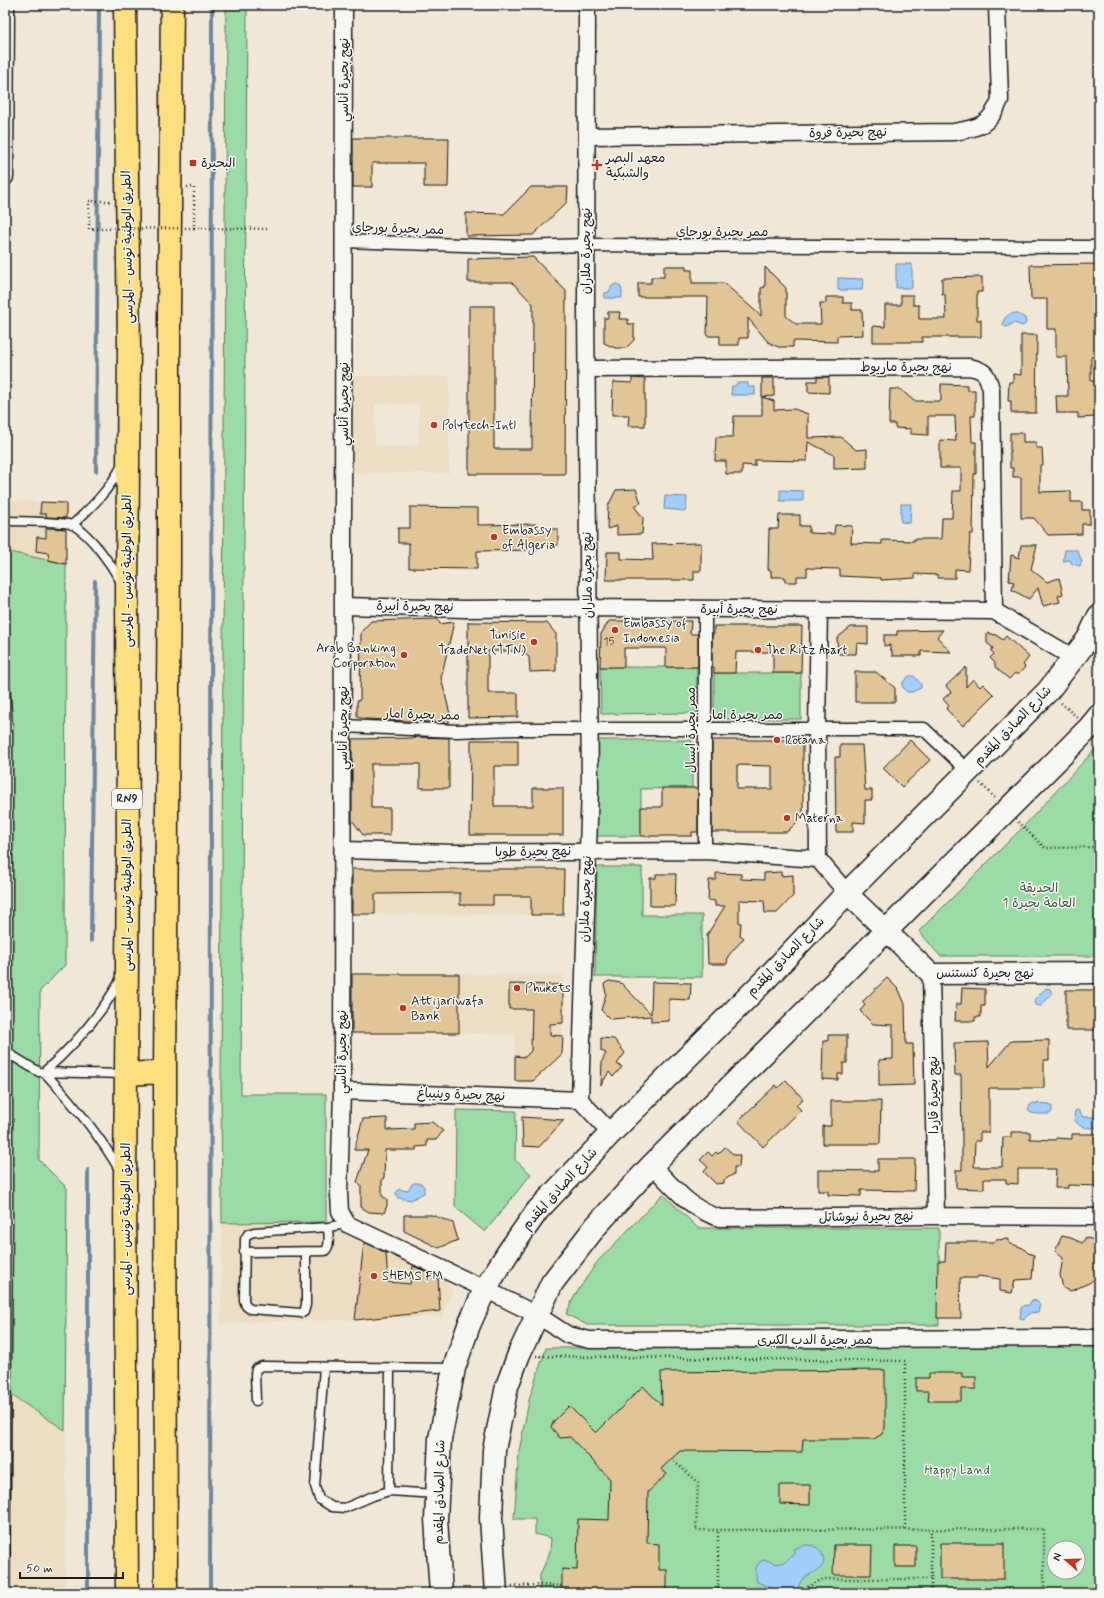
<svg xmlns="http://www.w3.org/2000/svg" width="1104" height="1598" font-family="Mynerve,'Playpen Sans Arabic',sans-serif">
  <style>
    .built { fill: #ecddc3; fill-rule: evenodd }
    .green { fill: #9bdba5; stroke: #5c7c60; fill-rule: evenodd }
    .water { fill: #a1cefb; stroke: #6c87a2 }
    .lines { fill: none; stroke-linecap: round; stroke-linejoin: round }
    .stream { stroke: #6c87a2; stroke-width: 4 }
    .building { fill: #e1c596; stroke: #1c1c1c; fill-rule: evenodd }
    .service-casing { stroke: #1c1c1c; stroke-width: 11 }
    .pedestrian-casing { stroke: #1c1c1c; stroke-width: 15 }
    .minor-casing { stroke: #1c1c1c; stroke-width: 19 }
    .tertiary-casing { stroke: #1c1c1c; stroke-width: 23 }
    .secondary-casing { stroke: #1c1c1c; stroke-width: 25 }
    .trunk-casing { stroke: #1c1c1c; stroke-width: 25 }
    .path { stroke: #1c1c1c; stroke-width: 2.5; stroke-dasharray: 1 3; stroke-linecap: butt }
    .service { stroke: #f6f6f2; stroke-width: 8 }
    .pedestrian { stroke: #f6f6f2; stroke-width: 12 }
    .minor { stroke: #f6f6f2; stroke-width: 16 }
    .tertiary { stroke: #f6f6f2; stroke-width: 20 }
    .secondary { stroke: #f6f6f2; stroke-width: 22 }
    .trunk { stroke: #fedf80; stroke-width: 22 }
    .path-bridge { stroke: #1c1c1c; stroke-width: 2.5; stroke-dasharray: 1 3; stroke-linecap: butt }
    .poi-dot { fill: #c8321e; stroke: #f6f6f2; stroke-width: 1.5 }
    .labels { text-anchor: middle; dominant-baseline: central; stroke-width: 3; stroke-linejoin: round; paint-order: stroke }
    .number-label { font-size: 11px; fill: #4d463a }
    .shield { fill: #f6f6f2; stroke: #5d5d5c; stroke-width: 1 }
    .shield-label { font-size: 12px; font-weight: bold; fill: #1c1c1c }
    .street-label { font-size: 13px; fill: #1c1c1c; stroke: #f6f6f2 }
    .poi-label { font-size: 13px; fill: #1c1c1c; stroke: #f6f6f2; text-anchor: start }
    .park-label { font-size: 13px; fill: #425545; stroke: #f6f6f2 }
  </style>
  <rect width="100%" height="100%" fill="#f0e7d6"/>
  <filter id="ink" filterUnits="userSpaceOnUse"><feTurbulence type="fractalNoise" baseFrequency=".025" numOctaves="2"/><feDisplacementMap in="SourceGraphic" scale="8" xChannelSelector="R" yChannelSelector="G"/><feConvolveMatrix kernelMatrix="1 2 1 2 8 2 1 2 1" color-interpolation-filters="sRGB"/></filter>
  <g filter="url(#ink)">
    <!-- built -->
    <path class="built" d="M352,376H449V473H351ZM375,404H419V446H375Z
      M5,500L66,503L65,965L40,991L39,1160L67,1188L65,1593H5Z
      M444,868L564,869L563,915L348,914V869Z
      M459,974L563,975L562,1054L533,1081H515V1034L459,1033Z
      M326,1222L448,1282L452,1292L442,1317L221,1323L222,1223Z"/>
    <!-- green -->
    <path class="green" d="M226,5H247L241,1094H326V1222L222,1223L221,1094Z
      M5,551L66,564L65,965L40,991L39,1160L67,1188L65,1430L5,1391Z
      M600,667H697L696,713L601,714Z
      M714,673H801V719H714Z
      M596,740H692V788L641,789V836H596Z
      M1099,745V956H940L919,931L1023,827Z
      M597,867H642V915H702V977H595Z
      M456,1110L516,1111L515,1160L531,1174L485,1232L455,1207Z
      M663,1194L698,1228H939V1325H587L566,1314L574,1297L597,1262Z
      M1099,1346V1593H539L540,1575L550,1552L551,1538L535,1534V1519H514L519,1451L530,1396L546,1348ZM1054,1548H1078V1572H1054Z"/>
    <!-- water -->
    <path class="water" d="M896,264H912V288H896Z
      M838,278L863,279L862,290H838Z
      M616,284C623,286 622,291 622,298H604L605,293L609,292L612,286Z
      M1016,313L1025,318L1026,323L1023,326L1014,323L1006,327L1003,325C1003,317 1008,314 1016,313Z
      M737,383H748V387H755V395H731L732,386H736Z
      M780,490L803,491V501H780Z
      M665,496L687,497L686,511L664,509Z
      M901,504H911L910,523L901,522Z
      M1065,550H1077L1082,561L1080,566L1072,564L1070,560L1063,561Z
      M909,676H914L921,684V688L912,692H907L902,686L903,682Z
      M1046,988L1050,989L1052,993L1041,1006L1035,1005L1034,1000Z
      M1033,1103L1050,1104L1052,1107V1111L1050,1114H1037L1031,1113L1028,1110L1030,1105Z
      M1078,1110L1083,1117H1096L1099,1120L1097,1127C1085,1130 1071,1125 1075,1111Z
      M413,1183H421L424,1187V1193L411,1200L398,1198L396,1193L399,1189L407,1191Z
      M1032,1300L1036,1301L1040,1304L1038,1312L1030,1313L1024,1319L1020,1318L1021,1308L1025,1305L1028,1306Z
      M805,1545C812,1545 817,1546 821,1552C832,1572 808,1571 801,1581C799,1584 798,1589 798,1593H771L770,1587L757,1582L756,1576V1567L761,1561L766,1560L777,1564L785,1562L795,1553L793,1549Z"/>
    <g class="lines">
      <!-- stream -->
      <path class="stream" d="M96,471L99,5
        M91,941L95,581
        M88,1170V1593
        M210,1593L212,5"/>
    </g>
    <!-- building -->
    <path class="building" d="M353,138H449L448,187H424V163H372V187H353Z
      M531,187H568L567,202L533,235L466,236V213L504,214Z
      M533,257L566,291L565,474H469V306H494V449H532L533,304L512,282H468V259Z
      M1099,264V357H1091V381H1099V411H1096V417L1078,418V413H1057L1056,396H1068L1067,357H1056V329H1047V299H1031L1030,265Z
      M664,266H686V270H692V283H724L761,316V288L765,287V267L786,288V316L796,324H821L820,303H826V297H843V303H852V310H862L863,335L837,336V342L793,341V347H778L768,342L748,318V338H739V345H720V336H707L708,297H638V283H651V277H664Z
      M982,277V292H977V320H981V337H922V342H873V326L885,327V305H901V295H913V305H919V319H946L945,294H942V278Z
      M608,312H620L619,319H628V324H634V340L626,348H615L604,343V318H608Z
      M1021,335H1037L1036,413H1011V401H1008L1009,382H1013V374L1021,375Z
      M817,377H829V393L808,392V381H817Z
      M632,378L645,379V426H628L629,415H612L613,382L632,383Z
      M762,378H774V396L762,397L774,401V410L794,409L808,414V438L841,437L856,450L867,449V468L834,469V455L808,442L807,461L755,460V466L742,465V474H726V461H715L716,437H733L734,416H762Z
      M941,384L967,385V390H975V416H971L972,442H976V474H974L973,534H970L968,570L955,569V578H938V575L915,574V578L881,580V578L840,576V569L807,568V576H797V582H785V577H771V570H768L769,529H778L779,515H800V526H809V533L834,534L835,525L852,526L851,543L882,544V540L914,541V539H941L942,518H952L953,491H961V468H940V440L956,441L955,416H928V435L911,434V429L895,428V424H889L890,389H900L914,401H941Z
      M1010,433H1023V442H1036V448H1042L1043,465H1040V492L1071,491V502H1082V510H1090V524H1082V534L1048,535L1034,518H1021V477H1013V468H1010Z
      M636,489L641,503L634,506L643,518L642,534L617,535V526L607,529L608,506L616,490Z
      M41,502L66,503V518L46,517V514H40Z
      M410,507L478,508V525L537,524V529H558V545H537V550L477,551V569L409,568V543H398V528H410Z
      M46,528L66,529V564L49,560L48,553L36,551L37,537L46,538Z
      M701,543V571H694V580H606L607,552H621V559L653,560L652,544Z
      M1021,545H1037L1031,569L1047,582L1059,578L1063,594L1058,596L1060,602L1043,606L1038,588L1029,599L1012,590L1014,582L1009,581L1011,555L1019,558Z
      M438,619L440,624L454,622L441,678L451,718H449V723L365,719L357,717V701L360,700L361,632L371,621Z
      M609,621H691L690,634H698V667H666V648H624V667H600L601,634Z
      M468,622L547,623L556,634V671L530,672L529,657L522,651H488V693H518V717L468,718Z
      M714,626H802L801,673H773V652H736L735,673H714V667H712V634H714Z
      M851,627H868V644L857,643L856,654H838L837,638Z
      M943,630L937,637L951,652L921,651V656H892V650H890V645L884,646V635H897V631Z
      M987,633L996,635L1003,640L1006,636L1029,657L1023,665L1025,667L1018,675L1015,673L1009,679L995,667V663L990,658L994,654L991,651L993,648L987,643Z
      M966,667V687L973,679L980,687L983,684L994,695L963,726L946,709L949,706L943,699L951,692L946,686Z
      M855,672H876L895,688V702H855Z
      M412,737L449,738V788H420V764H371V808H390V835H363L352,820V739L416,738Z
      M471,740H518V766H494V806H533V788H563V835H470Z
      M712,740H803V816L787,832H712ZM737,765L772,766V789H737Z
      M910,740L930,760L902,787L883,768Z
      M840,745H862L865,790H872V800H865V823L853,822V832H836L835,757H840Z
      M662,788H698V832H692V836H641V807H662Z
      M352,869H564L563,915H531V896H493V905H460V893L375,894V914H352Z
      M781,872V876L793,875V896L777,913H765L764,901L739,900V923H741L740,935L744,938L728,956L727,964H708L707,935L725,906H715V901L708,900L709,880H716V873L741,874V879L764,880V873Z
      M656,874H676L675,906H650V878H656Z
      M352,974H459V1033H352Z
      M887,978L899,990L905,1004L906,1044H913L914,1085L879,1086V1060L893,1059V1025L873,1024L860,1011L865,1005L862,1002Z
      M609,981L621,983L651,1014L652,982L691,983L690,1000L669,999V1021L651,1022V1016L610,1019L601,1010L606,994L604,984Z
      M509,984L563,985V1023L550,1024V1035L563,1036L562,1054L533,1081H515V1056L525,1057L531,1051L532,1009H509Z
      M962,988L985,989V1006H981V1017H975V1021H955L956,1004H961Z
      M1066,990H1099V1030H1066Z
      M828,1035H847V1063H843V1074H838V1080L822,1079L823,1041H828Z
      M601,1038L614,1039L625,1053L617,1064L622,1067L613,1077L609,1072L601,1085L602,1061L606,1053L601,1051Z
      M1049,1040V1060H1044V1088H989V1132H980V1141H975L974,1167H1002L1003,1137H1011V1132H1030V1139L1056,1140V1138L1072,1139V1134H1099V1186L1068,1185V1188H1055L1056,1169H1018V1184L1006,1183V1179H984V1189L956,1188V1170H962V1141L961,1075H955L954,1043L988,1042L989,1067L1011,1041Z
      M786,1080L803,1099L796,1105L801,1110L763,1147L738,1121L776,1085L778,1088Z
      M831,1101H881L880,1144H823V1126H831Z
      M522,1117L564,1120L539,1147L523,1146Z
      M387,1118V1130L414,1129V1123L432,1122L443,1131L436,1140H427V1146L416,1147V1150H385L384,1178L382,1179V1196L387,1199V1205L384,1213L369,1212L361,1207V1186L357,1182L368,1150H354L363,1119Z
      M725,1147L734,1155H740L739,1167H734V1174L724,1180V1183L716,1184L704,1172L708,1167L700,1160L708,1152L712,1156L716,1152L718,1154Z
      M878,1159H915L914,1191L861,1190V1196L828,1195V1191H818V1170L878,1171Z
      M404,1215H432L453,1223L458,1240L439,1248L404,1231Z
      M1062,1236L1071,1238L1082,1243L1086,1237L1093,1240L1099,1245V1276L1089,1283L1071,1291L1063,1288L1060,1275L1063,1258L1055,1251Z
      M1009,1239V1243L1023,1248L1028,1253L1034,1255L1032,1279L1015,1280L1012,1293L1000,1291V1279L978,1276L977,1278H960L961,1318H937L938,1261H945L946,1242H995L996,1240Z
      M364,1242L386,1253L388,1282L410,1284L413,1266L438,1277L440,1311L355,1320Z
      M885,1370V1428L882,1434L874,1439H803L802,1452L680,1451L661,1469L667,1474L648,1492L647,1543L659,1544V1570H667V1593H562V1569L577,1570L578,1519L609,1520L610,1479L570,1437L560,1438L551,1427L554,1421L569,1406L596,1433L643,1386L662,1406L661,1372Z
      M929,1373H962V1377H976V1389H961V1401H928L929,1391H916V1378H929Z
      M780,1485H810V1505L780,1504Z
      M940,1543H1004V1579H940Z
      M834,1545H872L871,1575H833Z
      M895,1546H916V1567H895Z"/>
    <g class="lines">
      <!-- service casing -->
      <g class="service-casing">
        <path id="service" d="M5,521C16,521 67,522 73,525C91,535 111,564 121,582
          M72,525C92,507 110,489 122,465
          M5,686L8,727V1215L5,1593
          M6,1052L39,1072L125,1074
          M120,1171C99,1134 73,1103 44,1072C76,1044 100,1016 121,979
          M244,1252L325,1251C331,1246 328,1235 328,1227
          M306,1252V1305L304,1312L301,1313L250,1309L246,1306L244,1300L245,1239L248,1234L254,1232L328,1227L347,1224
          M324,1367L315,1486L319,1499L332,1507L345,1508L373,1496L389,1491L436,1494
          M256,1401L255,1374L256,1369L262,1366L453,1368
          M389,1491L390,1368"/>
      </g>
      <!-- pedestrian casing -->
      <g class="pedestrian-casing">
        <path id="pedestrian" d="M344,241L522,247L586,245L1099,247
          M343,726L457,731L518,729H924L969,772
          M705,851V609"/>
      </g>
      <!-- minor casing -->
      <g class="minor-casing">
        <path id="minor" d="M344,5L342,1091L339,1194L340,1211L347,1224L485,1289L537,1315L568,1335L590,1340L1099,1338
          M587,5L586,307L590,787L580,1100L611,1133
          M587,136L954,132C979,128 990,125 1000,100L997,5
          M5,177L6,5
          M587,369L969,367C985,370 987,374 991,389L994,611
          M343,606L465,609L588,608L994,611L1074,658
          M343,850L454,853L705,851L818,859L817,729L819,609
          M818,859L847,893
          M931,974L936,1216
          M342,1091L580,1100
          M652,1165C673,1187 691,1210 720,1218L936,1216L1099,1217"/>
      </g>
      <!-- tertiary casing -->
      <g class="tertiary-casing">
        <path id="tertiary" d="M847,893L931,974L1099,973"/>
      </g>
      <!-- secondary casing -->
      <g class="secondary-casing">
        <path id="secondary" d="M441,1593L436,1519L440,1439L454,1368L469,1325L485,1289L509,1251L538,1210L611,1133L765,980L847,893L1048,691L1088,639L1099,616
          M496,1593L491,1518L494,1450L507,1386L519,1354L552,1283L596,1226L652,1165L1089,728L1099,716"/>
      </g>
      <!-- trunk casing -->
      <g class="trunk-casing">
        <path id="trunk" d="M125,5L129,348L127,591L128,857L125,1180L127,1593
          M125,1074L165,1072
          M166,1593L165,1072L169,562V317L172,5"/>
      </g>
      <!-- path -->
      <path class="path" d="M187,187H194V228L270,229
        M93,229H89V201H111
        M1061,703L1077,717
        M980,783L995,798
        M1018,822L1045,848L1099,847
        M536,1356L905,1361V1529
        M671,1459L698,1482L696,1530L1044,1529V1593
        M512,1586L540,1585L562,1586
        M718,1593V1530
        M803,1593L804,1589L823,1579H931
        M931,1593V1530"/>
      <!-- service -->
      <use href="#service" class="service"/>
      <!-- pedestrian -->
      <use href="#pedestrian" class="pedestrian"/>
      <!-- minor -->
      <use href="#minor" class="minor"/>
      <!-- tertiary -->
      <use href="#tertiary" class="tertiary"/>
      <!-- secondary -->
      <use href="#secondary" class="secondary"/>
      <!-- trunk -->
      <use href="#trunk" class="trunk"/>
      <!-- path-bridge -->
      <path class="path-bridge" d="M93,229L194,228"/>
    </g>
  </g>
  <!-- markers -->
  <g class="poi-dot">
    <rect x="189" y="159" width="8" height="8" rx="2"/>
    <path d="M595 159h4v4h4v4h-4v4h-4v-4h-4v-4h4z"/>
    <circle cx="434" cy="425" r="4"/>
    <circle cx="494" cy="537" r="4"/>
    <circle cx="615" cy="630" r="4"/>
    <circle cx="534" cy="642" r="4"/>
    <circle cx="758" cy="650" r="4"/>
    <circle cx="404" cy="655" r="4"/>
    <circle cx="777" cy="740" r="4"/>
    <circle cx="787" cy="818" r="4"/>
    <circle cx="517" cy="988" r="4"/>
    <circle cx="403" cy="1008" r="4"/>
    <circle cx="374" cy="1276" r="4"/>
  </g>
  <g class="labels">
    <!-- number labels -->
    <g class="number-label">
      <text x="609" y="642">15</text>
    </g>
    <!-- shield labels -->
    <rect class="shield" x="112" y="789" width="30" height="20" rx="3"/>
    <g class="shield-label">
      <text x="127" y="799">RN9</text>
    </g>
    <!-- street labels -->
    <g class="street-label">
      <text transform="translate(344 80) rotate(-90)">نهج بحيرة أناسي</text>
      <text transform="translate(848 133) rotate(-1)">نهج بحيرة فروة</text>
      <text transform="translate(398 229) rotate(2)">ممر بحيرة بورجاي</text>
      <text x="722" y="232">ممر بحيرة بورجاي</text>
      <text transform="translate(128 247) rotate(-91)">الطريق الوطنية تونس - المرسى</text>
      <text transform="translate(586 251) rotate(-90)">نهج بحيرة ملاران</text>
      <text x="906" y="367">نهج بحيرة ماريوط</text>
      <text transform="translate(344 404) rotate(-90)">نهج بحيرة أناسي</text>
      <text transform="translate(127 571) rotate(-90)">الطريق الوطنية تونس - المرسى</text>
      <text transform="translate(588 575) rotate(-91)">نهج بحيرة ملاران</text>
      <text transform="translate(415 607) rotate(1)">نهج بحيرة أبيرة</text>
      <text x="739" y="609">نهج بحيرة أبيرة</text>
      <text transform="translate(422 715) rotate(2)">ممر بحيرة امار</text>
      <text x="745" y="715">ممر بحيرة امار</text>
      <text transform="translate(1013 726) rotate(-46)">شارع الصادق المقدم</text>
      <text transform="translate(343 728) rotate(-90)">نهج بحيرة أناسي</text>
      <text transform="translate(691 730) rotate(-90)">ممر بحيرة ايسال</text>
      <text transform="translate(533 852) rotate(-1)">نهج بحيرة طوبا</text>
      <text transform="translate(127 895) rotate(-90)">الطريق الوطنية تونس - المرسى</text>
      <text transform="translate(586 899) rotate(-88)">نهج بحيرة ملاران</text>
      <text transform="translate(786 957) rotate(-46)">شارع الصادق المقدم</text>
      <text x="985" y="973">نهج بحيرة كنستنس</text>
      <text transform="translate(342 1052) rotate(-90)">نهج بحيرة أناسي</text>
      <text transform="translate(461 1095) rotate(2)">نهج بحيرة وينيباغ</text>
      <text transform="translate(934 1095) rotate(-91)">نهج بحيرة قاردا</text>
      <text transform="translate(560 1189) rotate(-48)">شارع الصادق المقدم</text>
      <text transform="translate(866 1217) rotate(-1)">نهج بحيرة نيوشاتل</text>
      <text transform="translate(126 1219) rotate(-90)">الطريق الوطنية تونس - المرسى</text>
      <text x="815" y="1340">ممر بحيرة الدب الكبرى</text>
      <text transform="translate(440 1492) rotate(-89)">شارع الصادق المقدم</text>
    </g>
    <!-- poi labels -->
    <g class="poi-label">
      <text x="606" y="158">معهد البصر<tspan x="606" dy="15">والشبكية</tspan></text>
      <text x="201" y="163">البحيرة</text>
      <text x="442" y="425">Polytech-Intl</text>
      <text x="502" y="530">Embassy<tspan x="502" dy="15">of Algeria</tspan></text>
      <text x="623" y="623">Embassy of<tspan x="623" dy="15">Indonesia</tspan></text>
      <text x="526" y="635" text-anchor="end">Tunisie<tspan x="526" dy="15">TradeNet (TTN)</tspan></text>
      <text x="396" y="648" text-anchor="end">Arab Banking<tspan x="396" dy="15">Corporation</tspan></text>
      <text x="766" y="650">The Ritz Apart</text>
      <text x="785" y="740">Rotana</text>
      <text x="795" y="818">Materna</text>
      <text x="525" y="988">Phukets</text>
      <text x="411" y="1001">Attijariwafa<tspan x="411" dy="15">Bank</tspan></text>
      <text x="382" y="1276">SHEMS FM</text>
    </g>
    <!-- park labels -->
    <g class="park-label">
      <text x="1039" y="888">الحديقة<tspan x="1039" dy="15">العامة بحيرة 1</tspan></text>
      <text x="957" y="1470">Happy Land</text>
    </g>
  </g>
  <!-- margin -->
  <rect width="1104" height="1598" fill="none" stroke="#f6f6f2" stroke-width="20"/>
  <rect x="10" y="10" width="1084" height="1578" fill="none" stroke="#1c1c1c" stroke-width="1.5" filter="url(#ink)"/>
  <!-- north arrow -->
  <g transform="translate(1066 1560) rotate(290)"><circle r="19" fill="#f6f6f2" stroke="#9f9f9c"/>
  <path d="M0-3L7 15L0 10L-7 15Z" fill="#c8321e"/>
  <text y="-6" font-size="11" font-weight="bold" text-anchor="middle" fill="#1c1c1c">N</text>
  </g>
  <!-- scale -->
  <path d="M20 1572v6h103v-6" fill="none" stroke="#1c1c1c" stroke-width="2"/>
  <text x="26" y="1572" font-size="12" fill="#1c1c1c" stroke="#f6f6f2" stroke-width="3" paint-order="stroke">50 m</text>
</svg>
